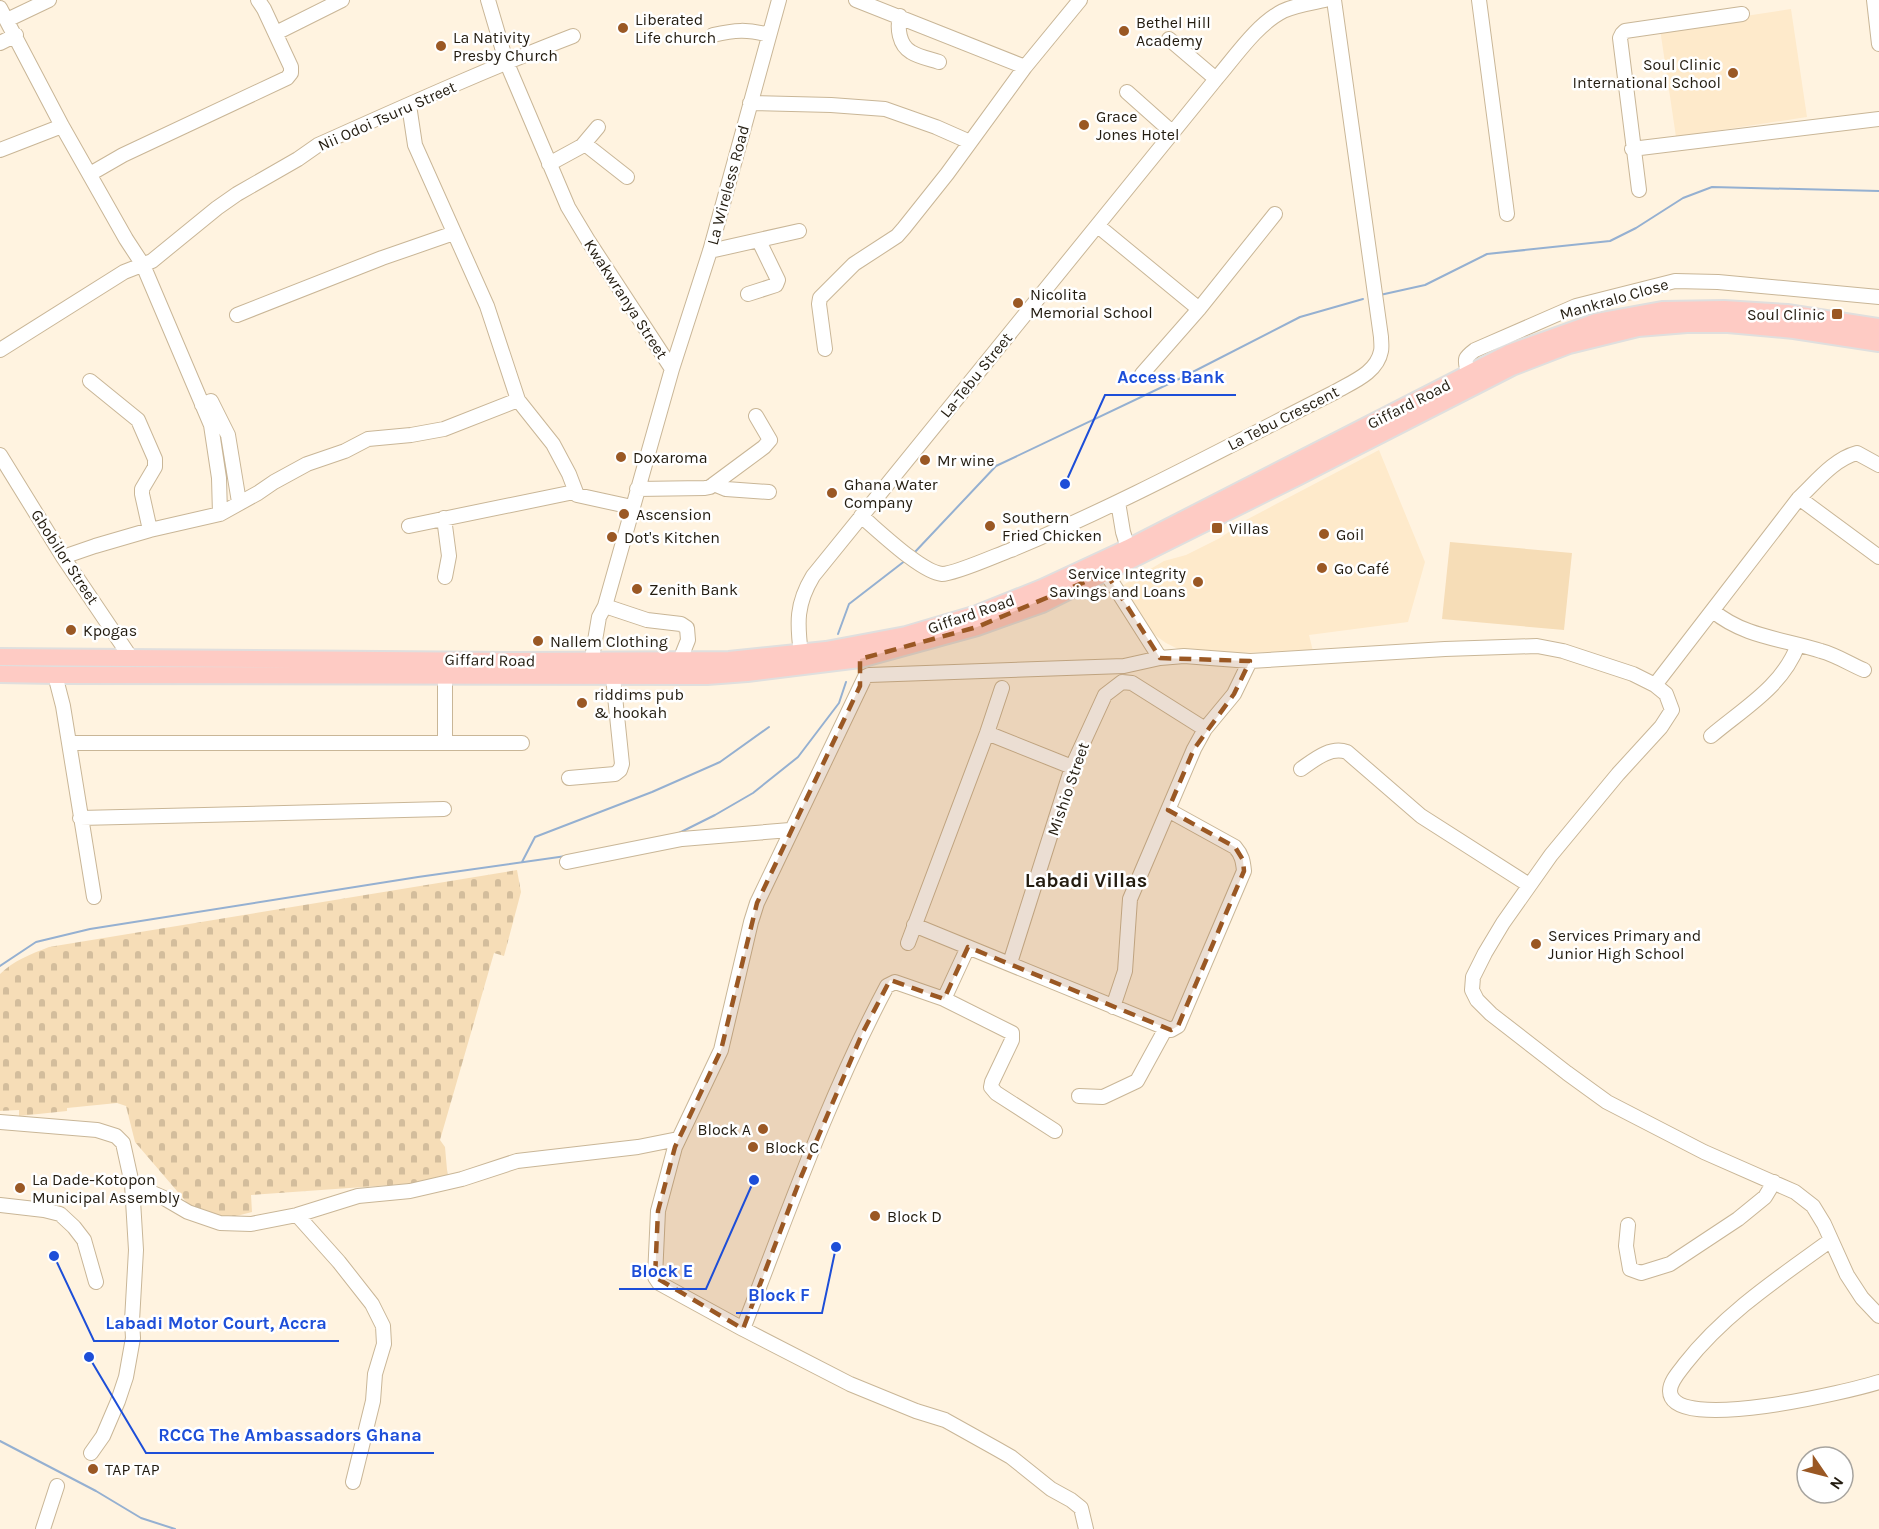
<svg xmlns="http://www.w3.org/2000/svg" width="1879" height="1529" font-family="Karla,sans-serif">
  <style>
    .built { fill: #feeacb }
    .cemetery { fill: url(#cemetery-stones) }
    .pitch { fill: #f6ddb7 }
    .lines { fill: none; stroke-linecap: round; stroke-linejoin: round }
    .stream { stroke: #95b0d1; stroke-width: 2 }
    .minor-casing { stroke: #c9b697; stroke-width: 16 }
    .major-casing { stroke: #e0dfde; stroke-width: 20 }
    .minor { stroke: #fff; stroke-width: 14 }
    .major { stroke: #fecbc4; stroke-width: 16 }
    .marked { fill: #9a5824; fill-opacity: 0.2; stroke: #9a5824; stroke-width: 4.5; stroke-dasharray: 12 8; stroke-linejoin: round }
    .poi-dot { fill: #9a5824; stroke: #fff; stroke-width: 2 }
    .labels { text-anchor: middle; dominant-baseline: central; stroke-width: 5; stroke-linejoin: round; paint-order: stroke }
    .poi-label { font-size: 16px; fill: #231c10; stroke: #fff; text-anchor: start }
    .street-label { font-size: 16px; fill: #231c10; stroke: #fff }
    .quarter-label { font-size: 20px; font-weight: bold; fill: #231c10; stroke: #fff }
    .leader { fill: none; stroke: #1d4ed8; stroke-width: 2 }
    .callout-dot { fill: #1d4ed8; stroke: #fff; stroke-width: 2 }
    .callout-label { font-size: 18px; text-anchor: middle; font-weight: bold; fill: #1d4ed8; stroke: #fff; stroke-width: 5; stroke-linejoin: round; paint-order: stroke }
  </style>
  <defs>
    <pattern id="cemetery-stones" width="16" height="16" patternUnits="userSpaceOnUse" patternTransform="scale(1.5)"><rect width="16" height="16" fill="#f6ddb7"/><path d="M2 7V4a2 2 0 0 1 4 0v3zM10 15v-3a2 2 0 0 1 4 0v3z" fill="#d3bd9c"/></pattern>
  </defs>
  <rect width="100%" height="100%" fill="#fff3e0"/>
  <!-- built -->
  <path class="built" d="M1791,9L1807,117L1676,137L1660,29Z
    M1379,450L1425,562L1408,622L1309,635L1313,651L1188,654L1166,643L1145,628L1120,587L1164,561L1186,555L1220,538L1246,520Z"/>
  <!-- cemetery -->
  <path class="cemetery" d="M517,870L521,892L504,956L494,953L440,1140L445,1147L448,1181L251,1195L252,1212L221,1220L195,1212L135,1142L126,1106L117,1103L67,1108V1111L19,1116V1110L0,1111V974C13,961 31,954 49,947Z"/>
  <!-- pitch -->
  <path class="pitch" d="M1450,542L1572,553L1564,630L1442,619Z"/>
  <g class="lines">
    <!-- stream -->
    <path class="stream" d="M1380,295L1425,285L1487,254L1610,241L1636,228L1683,198L1712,187L1879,191
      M914,553L996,466L1179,379L1300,317L1363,299
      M838,634L849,604L906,560
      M677,834L715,815L753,793L798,757L839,703L846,682
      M522,862L535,837L652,792L720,762L769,727
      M0,966L36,942L90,929L418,877L566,856
      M0,1441L96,1491L141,1518L175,1529"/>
    <!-- minor casing -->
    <g class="minor-casing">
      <path id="minor" d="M488,0L506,61L568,207L589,242L672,369L605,606L599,617L590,670
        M856,0L1025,67
        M1479,0L1507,214
        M1874,0L1879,44
        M0,8L62,126L126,239L143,265L211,425L219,478L220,514
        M900,16C897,28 899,45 911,52C919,57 930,59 939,62
        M7,20L49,0
        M276,33L342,0
        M713,35C735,30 747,29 769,35
        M1169,39L1216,79
        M0,43L16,35
        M1127,92L1173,133
        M750,103L831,105L885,109L936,127L970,142
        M409,105L415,145L487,306L518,400L553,444L569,474L577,495L632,507
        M585,144L627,177
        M1632,149L1879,119
        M0,150L62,126
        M549,164L582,146L598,127
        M90,174L123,155L287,78L291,73V67L264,9L258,0
        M1639,190L1620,38L1622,34L1625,31L1742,14
        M1098,226L1199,309
        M710,251L799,231
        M748,294L776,285L778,280L759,241
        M237,315L382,258L454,233
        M825,349L819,304L820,298L854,264L897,236L904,228L947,174L1025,67L1080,0
        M0,350L124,272L152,261L217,208L237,194L298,159L318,145C403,107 487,69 573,36
        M672,369L710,251L779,0
        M1468,373C1465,359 1463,359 1475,350L1576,306L1675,281L1718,282L1879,297
        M1142,374L1199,309L1275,214
        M90,381L138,420L155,459V467L142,489V494L150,530
        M202,405L211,401L228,435L239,502
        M0,455L63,557L131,658
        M714,484L726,489L769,492
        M637,489L705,488L710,487L764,447L770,440L756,416
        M1799,498L1879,557
        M1118,502L1123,532L1128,548
        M861,516C879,531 921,572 942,574C955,574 997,555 1011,550C1122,504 1228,446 1335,392C1352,382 1377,373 1381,351C1382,347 1381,341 1381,337L1334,0
        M444,518L449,556L445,577
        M409,526L574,492
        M63,557L95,546L150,530L220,514L258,493L274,482L307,464L345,451L368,439L411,435L444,429L518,400
        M1106,573L1160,658L1184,656L1250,661L1445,649L1537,646L1563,651L1633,674L1655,685L1666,694L1672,710L1661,727L1618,774L1551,855L1503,923L1485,953L1473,977L1472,990L1477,1000L1491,1014L1567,1073L1607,1102L1704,1152L1795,1192L1813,1206L1824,1224L1847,1275L1862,1298L1879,1316
        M605,606L647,620L681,624L687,628L688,640L680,660
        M1713,611C1744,637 1784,639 1821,651C1836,655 1850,664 1864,670
        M801,654C797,623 796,604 813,576L1216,79C1235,57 1257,24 1283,11C1296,5 1311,3 1325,0
        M55,675L63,706L94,897
        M1655,685L1799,498C1816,482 1834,459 1857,453L1879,465
        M987,733L1072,767
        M1711,736C1744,708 1782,687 1798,645
        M445,742V677
        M69,743H522
        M1301,769C1314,760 1330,746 1347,752L1421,816L1529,885
        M569,778L615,774L620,770L622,764L613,677
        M80,818L444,809
        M567,862L682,839L790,830
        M914,925L1171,1030L1178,1026L1244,871C1243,861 1242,855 1235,847L1168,810
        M908,943L987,733L1002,688
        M1010,963L1072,767L1105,695L1122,682L1132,683L1205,729
        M944,999L1012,1033V1040L992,1082L991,1087L996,1093L1055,1131
        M1113,1007L1125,971L1130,899L1194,749L1205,729L1234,694L1250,661
        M1079,1096L1103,1097L1137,1081L1166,1028
        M0,1122L97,1130L116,1136L123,1143L132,1184L136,1250L132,1321L133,1338L126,1377L118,1401L103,1436L91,1453
        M132,1184L164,1198L188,1212L220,1223L251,1224L297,1215L358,1196L410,1191L462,1179L517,1161L638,1147L678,1139
        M0,1205L44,1210L60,1214L74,1227L84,1240L96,1282
        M297,1215L339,1262L372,1304L383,1326L384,1344L375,1374L373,1401L353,1482
        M1628,1225L1626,1246L1630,1269L1641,1273L1670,1264L1738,1219L1765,1197L1774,1182
        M1831,1240C1780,1277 1725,1313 1685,1364C1680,1371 1670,1381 1670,1391C1671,1435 1854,1390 1879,1382
        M743,1329C788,1213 829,1095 887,986L895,982L944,999L968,947
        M43,1529L57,1486
        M1086,1529L1081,1508L1071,1500L1051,1489L1011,1457L997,1449L945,1420L916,1411L850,1384L743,1329L659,1283L655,1277L658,1211L675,1147L721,1050L751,922L757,903L865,677L869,675L1124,666L1160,658"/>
    </g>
    <!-- major casing -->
    <g class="major-casing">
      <path id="major" d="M0,657L516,661L729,660L826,650L906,635L977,614L1042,588L1128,548L1509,353L1596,322L1662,310L1724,309L1787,313L1879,327
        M0,674L55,675L707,676L747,673L860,659L977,627L1042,604L1297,477L1512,367L1569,345L1638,328L1687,324H1728L1794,330L1879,343"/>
    </g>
    <!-- minor -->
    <use href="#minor" class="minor"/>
    <!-- major -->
    <use href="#major" class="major"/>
  </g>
  <!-- marked area -->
  <path class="marked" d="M1106,573L1160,658L1250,661L1234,694L1194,749L1168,810L1235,847L1243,860L1244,871L1178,1026L1171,1030L968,947L944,999L890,980L862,1034L801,1177L743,1329L655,1277L658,1211L675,1147L721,1050L757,903L860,686V659L977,627Z"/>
  <!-- markers -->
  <g class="poi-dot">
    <circle cx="623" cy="28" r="6"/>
    <circle cx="1124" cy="31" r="6"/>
    <circle cx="441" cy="46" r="6"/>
    <circle cx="1733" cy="73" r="6"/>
    <circle cx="1084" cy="125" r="6"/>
    <circle cx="1018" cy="303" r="6"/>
    <rect x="1831" y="308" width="12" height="12" rx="3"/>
    <circle cx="621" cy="457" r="6"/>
    <circle cx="925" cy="460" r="6"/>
    <circle cx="832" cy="493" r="6"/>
    <circle cx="624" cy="514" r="6"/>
    <circle cx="990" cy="526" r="6"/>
    <rect x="1211" y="522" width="12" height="12" rx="3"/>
    <circle cx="1324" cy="534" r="6"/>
    <circle cx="612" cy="537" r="6"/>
    <circle cx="1322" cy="568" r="6"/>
    <circle cx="1198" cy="582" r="6"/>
    <circle cx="637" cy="589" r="6"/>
    <circle cx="71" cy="630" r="6"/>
    <circle cx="538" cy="641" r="6"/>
    <circle cx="582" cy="703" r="6"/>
    <circle cx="1536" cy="944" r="6"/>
    <circle cx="763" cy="1129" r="6"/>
    <circle cx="753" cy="1147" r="6"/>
    <circle cx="20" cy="1188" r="6"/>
    <circle cx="875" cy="1216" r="6"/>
    <circle cx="93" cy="1469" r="6"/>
  </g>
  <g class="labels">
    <!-- poi labels -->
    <g class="poi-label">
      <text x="635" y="19">Liberated<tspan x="635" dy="18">Life church</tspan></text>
      <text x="1136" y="22">Bethel Hill<tspan x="1136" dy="18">Academy</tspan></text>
      <text x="453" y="37">La Nativity<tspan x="453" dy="18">Presby Church</tspan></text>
      <text x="1721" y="64" text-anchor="end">Soul Clinic<tspan x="1721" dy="18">International School</tspan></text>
      <text x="1096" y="116">Grace<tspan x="1096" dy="18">Jones Hotel</tspan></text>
      <text x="1030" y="294">Nicolita<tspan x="1030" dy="18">Memorial School</tspan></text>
      <text x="1825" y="314" text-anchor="end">Soul Clinic</text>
      <text x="633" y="457">Doxaroma</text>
      <text x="937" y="460">Mr wine</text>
      <text x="844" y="484">Ghana Water<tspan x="844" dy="18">Company</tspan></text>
      <text x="636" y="514">Ascension</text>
      <text x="1002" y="517">Southern<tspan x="1002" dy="18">Fried Chicken</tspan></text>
      <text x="1229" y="528">Villas</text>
      <text x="1336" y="534">Goil</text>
      <text x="624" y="537">Dot's Kitchen</text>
      <text x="1334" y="568">Go Café</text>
      <text x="1186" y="573" text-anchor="end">Service Integrity<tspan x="1186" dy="18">Savings and Loans</tspan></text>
      <text x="649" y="589">Zenith Bank</text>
      <text x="83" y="630">Kpogas</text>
      <text x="550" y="641">Nallem Clothing</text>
      <text x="594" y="694">riddims pub<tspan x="594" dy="18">&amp; hookah</tspan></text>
      <text x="1548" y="935">Services Primary and<tspan x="1548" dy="18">Junior High School</tspan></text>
      <text x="751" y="1129" text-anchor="end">Block A</text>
      <text x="765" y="1147">Block C</text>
      <text x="32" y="1179">La Dade-Kotopon<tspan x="32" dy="18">Municipal Assembly</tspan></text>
      <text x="887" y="1216">Block D</text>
      <text x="105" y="1469">TAP TAP</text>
    </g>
    <!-- street labels -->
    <g class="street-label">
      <text transform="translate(387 116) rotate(-24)">Nii Odoi Tsuru Street</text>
      <text transform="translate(728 185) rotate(-75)">La Wireless Road</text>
      <text transform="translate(626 299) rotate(57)">Kwakwranya Street</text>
      <text transform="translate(1614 299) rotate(-16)">Mankralo Close</text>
      <text transform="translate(976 375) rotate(-51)">La-Tebu Street</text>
      <text transform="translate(1409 404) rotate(-27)">Giffard Road</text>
      <text transform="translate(1283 418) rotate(-27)">La Tebu Crescent</text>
      <text transform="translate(65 557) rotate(57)">Gbobilor Street</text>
      <text transform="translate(971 614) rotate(-19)">Giffard Road</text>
      <text transform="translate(490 660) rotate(1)">Giffard Road</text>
      <text transform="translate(1068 789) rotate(-71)">Mishio Street</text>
    </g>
    <!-- quarter labels -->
    <g class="quarter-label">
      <text x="1086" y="880">Labadi Villas</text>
    </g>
  </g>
  <!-- callouts -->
  <path class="leader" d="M1065 484L1105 395H1236M754 1180L706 1289H619M836 1247L822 1313H736M54 1256L94 1341H339M89 1357L146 1453H434"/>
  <g class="callout-dot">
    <circle cx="1065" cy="484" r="6"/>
    <circle cx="754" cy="1180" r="6"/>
    <circle cx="836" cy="1247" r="6"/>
    <circle cx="54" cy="1256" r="6"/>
    <circle cx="89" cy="1357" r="6"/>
  </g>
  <g class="callout-label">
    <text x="1171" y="383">Access Bank</text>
    <text x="662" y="1277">Block E</text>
    <text x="779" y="1301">Block F</text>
    <text x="216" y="1329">Labadi Motor Court, Accra</text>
    <text x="290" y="1441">RCCG The Ambassadors Ghana</text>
  </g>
  <!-- north arrow -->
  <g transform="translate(1825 1475) rotate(125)"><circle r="28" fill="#ffffff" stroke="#a7a49f" stroke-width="1.5"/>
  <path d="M0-4.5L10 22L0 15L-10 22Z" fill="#9a5824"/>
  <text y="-9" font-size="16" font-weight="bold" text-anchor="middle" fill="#231c10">N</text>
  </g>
</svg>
